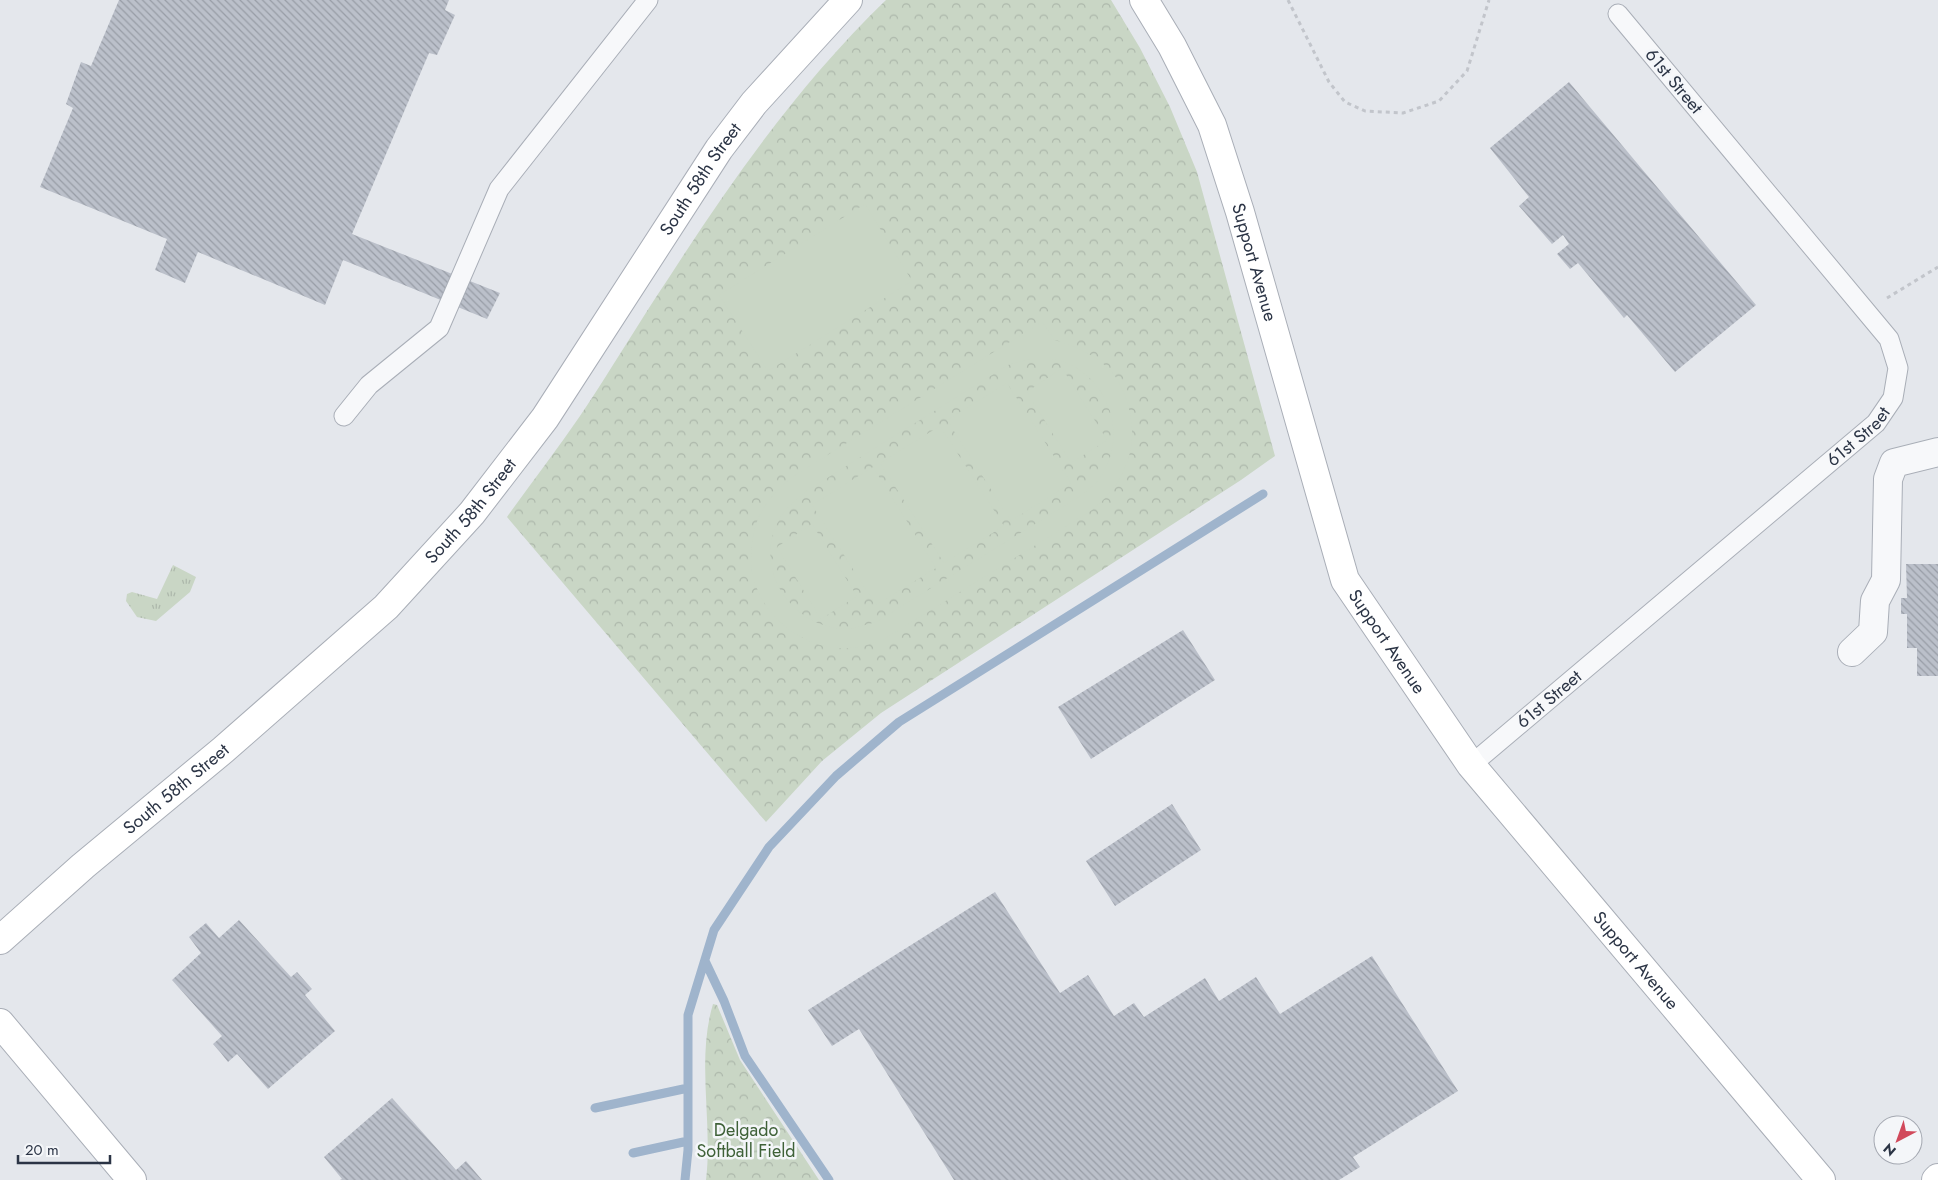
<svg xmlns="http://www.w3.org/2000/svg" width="1938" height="1180" font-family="Jost,sans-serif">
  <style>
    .grass { fill: url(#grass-tufts) }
    .forest { fill: url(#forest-crowns) }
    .pitch { fill: #c9d6c5; fill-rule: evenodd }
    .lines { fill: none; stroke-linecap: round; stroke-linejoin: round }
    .stream { stroke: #9fb4cc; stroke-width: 9 }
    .building { fill: url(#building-back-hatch) }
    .lane-casing { stroke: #a9aeb7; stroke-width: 21 }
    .street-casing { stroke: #a9aeb7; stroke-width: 30 }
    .secondary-casing { stroke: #a9aeb7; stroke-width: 30 }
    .path { stroke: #c2c5cb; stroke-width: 3; stroke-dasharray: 4 4; stroke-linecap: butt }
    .lane { stroke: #f7f8fa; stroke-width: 19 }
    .street { stroke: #f7f8fa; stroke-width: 28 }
    .secondary { stroke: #fff; stroke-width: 28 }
    .labels { text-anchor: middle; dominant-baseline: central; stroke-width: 5; stroke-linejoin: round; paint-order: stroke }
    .street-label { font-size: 18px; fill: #2b3445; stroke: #f4f6f9 }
    .park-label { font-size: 18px; fill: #3f6138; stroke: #f4f6f9 }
  </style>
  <defs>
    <pattern id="grass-tufts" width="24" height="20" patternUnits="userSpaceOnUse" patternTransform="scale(1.25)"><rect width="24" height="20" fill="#c9d6c5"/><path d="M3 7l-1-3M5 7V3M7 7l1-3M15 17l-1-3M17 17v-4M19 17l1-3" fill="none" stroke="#adb8ab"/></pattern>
    <pattern id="forest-crowns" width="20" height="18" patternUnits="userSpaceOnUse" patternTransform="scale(1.25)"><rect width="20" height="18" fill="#c9d6c5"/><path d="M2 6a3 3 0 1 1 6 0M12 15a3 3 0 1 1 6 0" fill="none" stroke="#adb8ab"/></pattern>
    <pattern id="building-back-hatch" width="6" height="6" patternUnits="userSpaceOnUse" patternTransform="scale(1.25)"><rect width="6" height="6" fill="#bbc0ca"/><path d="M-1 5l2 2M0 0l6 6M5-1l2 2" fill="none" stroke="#989da6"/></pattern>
  </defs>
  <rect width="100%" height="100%" fill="#e4e7ec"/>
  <!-- grass -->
  <path class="grass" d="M173,565L196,577L190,592L156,621L137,617L126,601L127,594L132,592L157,599Z"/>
  <!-- forest -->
  <path class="forest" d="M886,0H1111L1140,48L1170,107L1197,172L1275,456L1241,480L881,713L822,761L766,822L507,517C531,483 557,450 580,416C611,370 639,322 670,276C733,178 802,81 886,0Z
    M713,1004L717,1005L740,1060L819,1180H706C713,1123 696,1060 713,1004Z"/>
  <!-- pitch -->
  <path class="pitch" d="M865,204L912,281L768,371L719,295Z
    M1042,322L1053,337L1051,339C1074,345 1094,354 1111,371C1119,380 1125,393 1128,405C1140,446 1125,484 1092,510L886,638C874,643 863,647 850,648C806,651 764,619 753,577C750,566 751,554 752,543C754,532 756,520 762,511C770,497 780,487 792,477ZM1030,359C1042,359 1056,358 1067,363C1111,382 1127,437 1101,476C1097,483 1088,489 1082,495L876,622C867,624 855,629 846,629C792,628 752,569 779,520C786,507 797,499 808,490L1008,365Z
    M1062,368L1107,440L1071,463L1027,392Z
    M1007,383L1071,483L1011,521L947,420Z
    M940,426L1004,526L944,563L880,463Z
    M873,467L936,568L876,605L812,505Z
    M812,524L857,596L821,619L777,547Z"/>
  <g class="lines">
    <!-- stream -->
    <path class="stream" d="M705,961L724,1001L745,1056L829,1180
      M595,1108L688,1088
      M633,1153L688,1141
      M685,1180L688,1150V1015L714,930L769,847L836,776L899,722L1263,494"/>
  </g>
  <!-- building -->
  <path class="building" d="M119,0H449L445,10L455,15L437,55L429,53L352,234L500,293L487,319L343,260L325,305L198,252L185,283L155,270L167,239L40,187L73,108L66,104L81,62L91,66Z
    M1569,82L1756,305L1675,372L1627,315L1624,318L1578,263L1570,269L1557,254L1569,244L1563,235L1552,244L1519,206L1529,197L1490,148Z
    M1906,564H1938V676H1917V648H1907V614H1901V598H1907Z
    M1183,630L1215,680L1091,759L1058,707Z
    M1172,804L1201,850L1115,906L1086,861Z
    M995,892L1060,993L1088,975L1114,1016L1134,1003L1144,1017L1205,978L1219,1001L1256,977L1280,1014L1372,956L1458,1091L1353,1157L1360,1167L1339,1180H954L859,1029L832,1046L808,1010Z
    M239,920L291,977L297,972L312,989L305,995L335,1031L268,1089L237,1054L228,1062L220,1052L213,1044L222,1036L172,980L201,953L189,937L206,923L219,938Z
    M392,1098L456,1170L466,1161L482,1180H340L342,1179L324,1157Z"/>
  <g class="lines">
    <!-- lane casing -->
    <g class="lane-casing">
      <g id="lane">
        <path d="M344,416L369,385L439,328L499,189L648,0"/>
        <path id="s1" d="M1471,765L1876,423L1893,398L1898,368L1889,339L1618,14"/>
      </g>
    </g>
    <!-- street casing -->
    <g class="street-casing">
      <path id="street" d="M1852,652L1873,632L1875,601L1886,580L1888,479L1894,463L1938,452"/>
    </g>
    <!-- secondary casing -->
    <g class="secondary-casing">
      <g id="secondary">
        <path id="s2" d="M1144,0L1172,46L1212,125L1240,212L1345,580L1471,765L1821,1180"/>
        <path id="s3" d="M0,940L83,866L223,750L386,607L472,513L545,418L719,149L754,103L848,0"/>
        <path d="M0,1023L132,1180"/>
        <path d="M1936,1180L1938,1178"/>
      </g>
    </g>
    <!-- path -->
    <path class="path" d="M1288,0L1329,82L1345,102L1365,111L1403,113L1439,101L1467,71L1489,0
      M1887,298L1938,267"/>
    <!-- lane -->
    <use href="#lane" class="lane"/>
    <!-- street -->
    <use href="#street" class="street"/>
    <!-- secondary -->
    <use href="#secondary" class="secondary"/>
  </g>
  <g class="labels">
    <!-- street labels -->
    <g class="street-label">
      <text transform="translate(1674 81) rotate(50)">61st Street</text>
      <text stroke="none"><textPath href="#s3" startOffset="1042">South 58th Street</textPath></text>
      <text stroke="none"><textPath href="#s2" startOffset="286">Support Avenue</textPath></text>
      <text stroke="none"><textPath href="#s1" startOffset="508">61st Street</textPath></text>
      <text stroke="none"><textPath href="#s3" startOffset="638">South 58th Street</textPath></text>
      <text stroke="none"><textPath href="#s2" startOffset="691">Support Avenue</textPath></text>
      <text stroke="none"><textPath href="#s1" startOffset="102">61st Street</textPath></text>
      <text stroke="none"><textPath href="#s3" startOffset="232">South 58th Street</textPath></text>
      <text stroke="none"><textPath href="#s2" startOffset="1096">Support Avenue</textPath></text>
    </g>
    <!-- park labels -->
    <g class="park-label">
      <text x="746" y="1130">Delgado<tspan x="746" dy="21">Softball Field</tspan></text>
    </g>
  </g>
  <!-- north arrow -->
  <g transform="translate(1898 1140) rotate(221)"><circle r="24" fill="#f4f6f9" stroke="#a4a8b1"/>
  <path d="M0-4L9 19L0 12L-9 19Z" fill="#d1495b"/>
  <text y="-8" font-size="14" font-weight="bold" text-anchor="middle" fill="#2b3445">N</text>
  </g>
  <!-- scale -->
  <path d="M18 1155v8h92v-8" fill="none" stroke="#2b3445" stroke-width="2.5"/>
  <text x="25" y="1155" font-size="15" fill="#2b3445" stroke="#f4f6f9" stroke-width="4" paint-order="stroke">20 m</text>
</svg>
